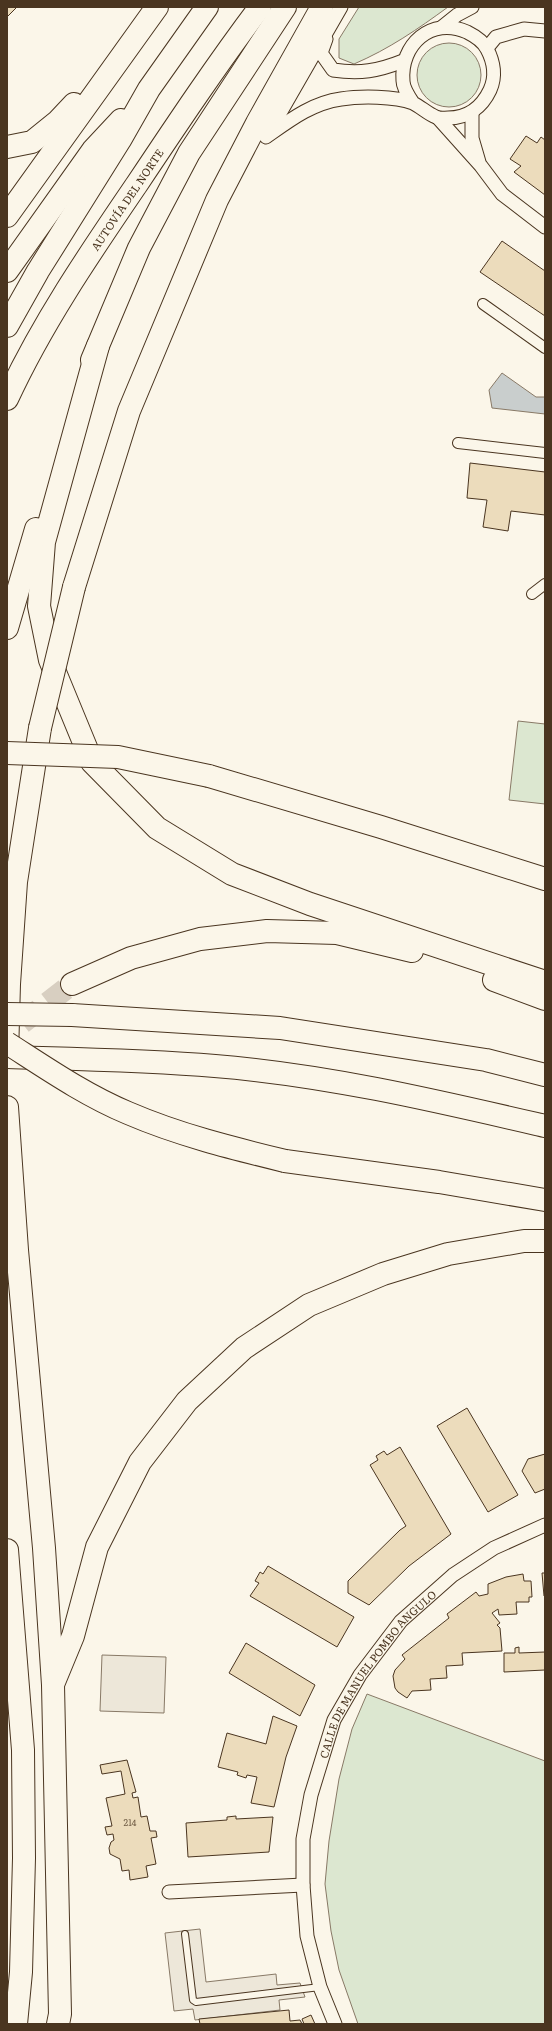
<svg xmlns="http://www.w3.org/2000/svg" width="552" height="2031" font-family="Literata,serif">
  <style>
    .green { fill: #dce7d0; stroke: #887966 }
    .parking { fill: #ede7d9; stroke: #887966 }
    .water { fill: #c9cecd; stroke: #887966 }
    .building { fill: #ecdcbc; stroke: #4a3520 }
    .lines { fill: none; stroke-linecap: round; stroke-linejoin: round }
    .motorway-tunnel { stroke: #d8cfc1; stroke-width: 22; stroke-dasharray: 22 11; stroke-linecap: butt }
    .service-casing { stroke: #4a3520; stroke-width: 8 }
    .pedestrian-casing { stroke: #4a3520; stroke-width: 12 }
    .minor-casing { stroke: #4a3520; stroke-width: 15 }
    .motorway-casing { stroke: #4a3520; stroke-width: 24 }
    .service { stroke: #fbf6e9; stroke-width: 6 }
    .pedestrian { stroke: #fbf6e9; stroke-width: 10 }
    .minor { stroke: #fbf6e9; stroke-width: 13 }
    .motorway { stroke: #fbf6e9; stroke-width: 22 }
    .motorway-bridge-casing { stroke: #4a3520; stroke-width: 24; stroke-linecap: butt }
    .motorway-bridge { stroke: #fbf6e9; stroke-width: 22 }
    .labels { text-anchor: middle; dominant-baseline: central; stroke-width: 3; stroke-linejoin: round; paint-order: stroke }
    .number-label { font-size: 9px; fill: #725f47 }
    .street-label { font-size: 11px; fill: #4a3520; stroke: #fbf6e9 }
  </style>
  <rect width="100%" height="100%" fill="#fbf6e9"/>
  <!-- green -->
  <path class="green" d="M359,7H448C418,29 389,49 354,64L339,58V39Z
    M417 75a32 32 0 1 1 64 0a32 32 0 1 1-64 0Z
    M518,721L545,724V804L509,800Z
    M367,1694L545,1761V2024H358L339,1970L331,1931L325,1884L329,1841L339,1779L352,1729Z"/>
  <!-- parking -->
  <path class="parking" d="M102,1655L166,1657L164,1713L100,1711Z
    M200,1929L206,1982L276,1974L277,1985L300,1983L305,1997L279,2000L280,2010L195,2020L193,2009L174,2011L165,1933Z"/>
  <!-- water -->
  <path class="water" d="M502,373L536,397H545V414L492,408L489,390Z"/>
  <!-- building -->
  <path class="building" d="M7,7H17L7,17Z
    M526,136L537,143L541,137L545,140V195L514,172L521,166L510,159Z
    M502,241L545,271V316L480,272Z
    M470,463L545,472V515L511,511L508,531L483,527L487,500L467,498Z
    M467,1408L518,1495L488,1512L437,1426Z
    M400,1447L451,1534L409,1566L369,1605L348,1593V1581L400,1530L406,1526L370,1465L378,1460L376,1456L384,1451L387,1455Z
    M545,1454V1489L535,1493L522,1471L528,1459Z
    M268,1566L354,1617L337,1647L250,1596L259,1583L255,1581L260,1572L263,1574Z
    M542,1573H545V1596H544Z
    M523,1574L524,1581H531L532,1597H529V1602H516L517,1614L499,1615L498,1609L492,1613L500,1623L497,1625L500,1628L502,1651L462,1653L463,1665L446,1666L447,1678L430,1679L431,1690L412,1691L407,1698L398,1692L395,1688L393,1676L395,1670L405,1659L402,1655L449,1618L447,1614L476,1592L479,1596L488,1594V1584L506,1577Z
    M246,1643L315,1685L300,1716L229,1673Z
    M519,1647V1653L545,1652V1670L504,1672V1653H515V1648Z
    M273,1716L297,1726L286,1757L274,1807L251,1803L257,1777L247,1775L246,1778L237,1775L238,1772L218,1767L227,1733L266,1744Z
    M127,1760L136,1792L132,1793L133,1798L138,1797L141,1817L147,1816L150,1831H156L157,1837L151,1838L156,1864L146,1866L148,1877L130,1880L129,1870L122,1871L120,1859L110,1854L109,1848L111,1842L114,1840L113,1834L107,1835L105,1827L112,1826L106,1798L125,1794L121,1771L102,1774L100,1765Z
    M236,1816V1819L273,1817L269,1852L188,1857L186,1823L227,1820V1817Z
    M289,2010L290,2021L300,2020L302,2024H200L199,2019Z
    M311,2015L315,2024H304L302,2019Z"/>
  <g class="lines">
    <!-- motorway-tunnel -->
    <path class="motorway-tunnel" d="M22,1023L72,984"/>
    <!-- service casing -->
    <g class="service-casing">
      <path id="service" d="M185,1934L193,2000L196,2002L320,1987"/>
    </g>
    <!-- pedestrian casing -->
    <g class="pedestrian-casing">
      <path id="pedestrian" d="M483,304L545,348
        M458,443L545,453
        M532,594L545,584"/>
    </g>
    <!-- minor casing -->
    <g class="minor-casing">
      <g id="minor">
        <path d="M442,27L457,15L472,7"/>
        <path d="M326,39L321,53L333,70C360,74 378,71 403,61"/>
        <path d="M487,48L496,37L524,29L545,31"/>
        <path d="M472,113V138L479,162"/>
        <path d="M438,118L481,166L502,194L545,227"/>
        <path d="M268,134L341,7"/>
        <path d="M266,137C290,120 312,103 341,99C360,96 395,96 413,103C421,107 428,114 436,117C440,119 444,118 448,118C468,118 482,107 490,90C496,77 494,62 487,49C483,41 475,36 467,32C431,16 400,45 403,81C403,88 409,97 413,103"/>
        <path d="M169,1892L303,1885"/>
        <path id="s1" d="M335,2024L320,1987L307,1936L303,1885V1839L311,1795L334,1720L360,1675L401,1621L453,1575L494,1548L545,1525"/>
      </g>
    </g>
    <!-- motorway casing -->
    <g class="motorway-casing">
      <g id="motorway">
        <path d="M7,147L32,142L58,121L74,104"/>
        <path d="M7,216L157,7"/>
        <path d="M7,271L93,150L121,120"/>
        <path d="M7,326L38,271L120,140L149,89L207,7"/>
        <path d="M98,346L44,542L39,606L50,660L92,762L157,828L232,874L310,904L545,982"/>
        <path d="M92,360L139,248L189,153L285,7"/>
        <path id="s2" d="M7,399C42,323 90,253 137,184C177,124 217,64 260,7"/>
        <path d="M74,587L129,411L217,200L257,123L322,7"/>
        <path d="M7,628L36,529"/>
        <path d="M209,776L381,827L545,879"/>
        <path d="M494,980L545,999"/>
        <path d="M72,984L131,958L200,939L267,931L337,933L412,951"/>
        <path d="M72,1015L280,1028L486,1060L545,1075"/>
        <path d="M7,1055L9,984L16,882L40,728"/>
        <path d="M7,1057C76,1059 146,1060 215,1066C327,1075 437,1101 545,1126"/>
        <path d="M7,1107L17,1250L44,1548L53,1685L60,2014L58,2024"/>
        <path d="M285,1161L439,1182L545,1200"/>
        <path d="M7,1550L23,1750L24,1858L21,1972L16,2024"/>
        <path d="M54,1682L73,1636L97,1547L140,1462L187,1401L244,1348L309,1305L383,1274L448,1254L524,1241H545"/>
      </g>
    </g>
    <!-- service -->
    <use href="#service" class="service"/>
    <!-- pedestrian -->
    <use href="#pedestrian" class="pedestrian"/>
    <!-- minor -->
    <use href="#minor" class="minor"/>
    <!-- motorway -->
    <use href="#motorway" class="motorway"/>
    <!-- motorway-bridge casing -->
    <g class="motorway-bridge-casing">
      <path id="motorway-bridge" d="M40,728L74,587
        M7,753L118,757L209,776
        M7,1014L72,1015
        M7,1043C46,1068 85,1095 128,1113C179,1135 232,1148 285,1161"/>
    </g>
    <!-- motorway-bridge -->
    <use href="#motorway-bridge" class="motorway-bridge"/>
  </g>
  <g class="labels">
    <!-- number labels -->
    <g class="number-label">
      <text x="130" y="1822">214</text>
    </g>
    <!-- street labels -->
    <g class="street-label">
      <text stroke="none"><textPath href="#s2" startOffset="233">AUTOVÍA DEL NORTE</textPath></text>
      <text stroke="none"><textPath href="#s1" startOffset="375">CALLE DE MANUEL POMBO ANGULO</textPath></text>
    </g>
  </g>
  <!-- border -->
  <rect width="552" height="2031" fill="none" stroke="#4a3520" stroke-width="16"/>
</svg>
